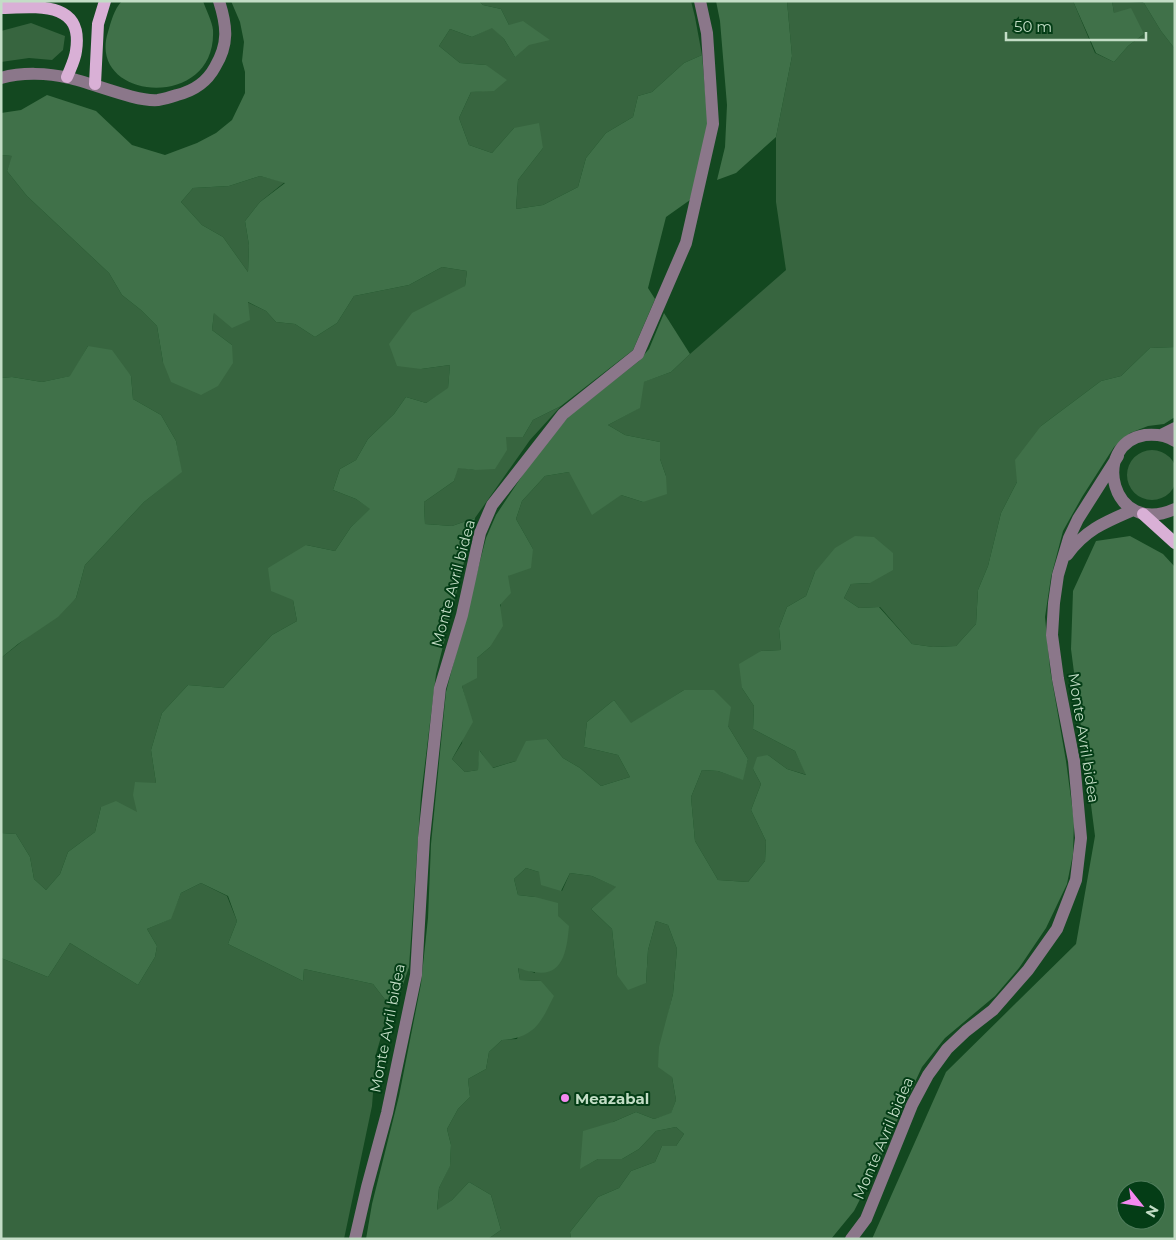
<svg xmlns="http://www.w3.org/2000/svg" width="1176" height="1240" font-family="Montserrat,sans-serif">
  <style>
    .green { fill: #37653f }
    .forest { fill: #407149; fill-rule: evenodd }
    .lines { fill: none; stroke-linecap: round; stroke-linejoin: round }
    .minor { stroke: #8b778a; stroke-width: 12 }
    .major { stroke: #d9b0d6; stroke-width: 12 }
    .poi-dot { fill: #f489f0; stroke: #043d16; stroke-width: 2 }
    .labels { text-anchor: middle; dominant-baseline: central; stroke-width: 4; stroke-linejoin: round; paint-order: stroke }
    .street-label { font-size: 15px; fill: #c3ddc6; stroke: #043d16 }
    .poi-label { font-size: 15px; font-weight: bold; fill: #c3ddc6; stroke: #043d16; text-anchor: start }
  </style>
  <rect width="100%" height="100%" fill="#134820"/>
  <!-- green -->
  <path class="green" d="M479,1H691L695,17L702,55L684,63L652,92L638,96L633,117L606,133L586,158L578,187L543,205L516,209L518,180L543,148L514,128L492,153L469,145L459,118L471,92L494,90L486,65L460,63L439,46L450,29L472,37L492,27L504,39L515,57L509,25L501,9L483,5Z
    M787,1H1073L1095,53L1114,62L1128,46L1144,34L1114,13L1112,1L1144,3L1161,31L1175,49V347L1150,348L1121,376L1101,381L1041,426L1017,482L1001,513L988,566L978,590L976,624L956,646L933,647L912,644L880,607L859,608L844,598L851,584L870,583L815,572L806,596L787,607L779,628L781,650L761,651L742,688L754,706L753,729L795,751L807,775L787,769L768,755L753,769L761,784L751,810L766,841L765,861L748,882L718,880L695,841L691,797L702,770L718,771L742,779L748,759L728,726L684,690L631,724L614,700L587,722L584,747L618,755L630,777L601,786L580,768L563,758L547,739L516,761L492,768L480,751L478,770L465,772L452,759L462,743L466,701L462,686L477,658L490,647L508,576L533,549L516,519L522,501L545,476L569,472L621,495L643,502L666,476L660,459V442L625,435L608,425L639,408L643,382L671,372L690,354L786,270L776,202V137L792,56Z
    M31,23L65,36L63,50L52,60L29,58L1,62V31Z
    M1,155L13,156L7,171L27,196L109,273L122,295L141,310L157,326L163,362L232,345L212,330L214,312L247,302L266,311L276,322L295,324L315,337L337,323L354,296L409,285L442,267L467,271L465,286L421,369L450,365L448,389L426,403L406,397L394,414L368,439L356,460L340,469L333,490L356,499L371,509L351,527L335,551L306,545L293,600L297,621L272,635L223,688L188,685L162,713L151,750L156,783L137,813L101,807L95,832L68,852L60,874L46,890L34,879L30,857L16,834L1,833V658L76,598L85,565L144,502L181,472L176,441L161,415L133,399L131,376L88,346L71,376L42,382L12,377L1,378Z
    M260,176L285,182L260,202L245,221L249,245L248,272L223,237L202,225L181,202L193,188L229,186Z
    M561,406L530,440L475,518L452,526L425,524L424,502L454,481L457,467L475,470L506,437H523L533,420Z
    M1127 475a25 25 0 1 1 50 0a25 25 0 1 1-50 0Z
    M526,868L539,872L562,891L570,873L592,876L617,887L591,909L612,929L617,975L646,983L648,950L656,921L668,925L677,949L673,994L668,1015L672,1077L676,1100L671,1114L654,1119L636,1112L613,1122L581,1168L598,1159H622L639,1149L656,1131L676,1127L684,1134L676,1146H662L655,1162L631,1171L619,1188L598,1197L570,1232L571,1239H488L501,1230L491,1195L469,1182L452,1200L437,1211L439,1188L450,1165L451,1145L447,1129L458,1109L470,1097L468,1079L486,1069L489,1052L502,1040L517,1039L541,981L520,980L518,967L535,973V897L518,895L514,879Z
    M201,883L227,896L237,921L228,944L303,981L304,969L373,984L390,1006L376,1054L372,1106L344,1239H1V958L48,977L70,943L138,985L155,957L157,946L147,929L170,919L181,893Z"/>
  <!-- forest -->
  <path class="forest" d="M122,1H203C206,10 212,21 213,30C217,112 86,101 108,32C111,22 114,9 122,1Z
    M231,1H479L483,5L501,9L509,25L523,21L550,40L529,45L515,57L504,39L492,28L472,37L450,29L439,46L460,63L486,65L507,80L494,91L471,92L459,118L469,145L492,153L514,128L539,123L543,148L518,180L516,209L543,205L578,187L586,158L606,133L633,117L638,96L652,92L684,63L702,55L709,135L690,200L666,217L648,288L655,299L633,350L561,406L533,420L523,437H506L507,450L495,469L475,470L458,468L454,481L424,502L425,524L452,526L475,518L436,674L421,796L409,967L400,993L390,1006L373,984L304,969L303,981L228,944L237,921L228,896L201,883L181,893L171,919L147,929L157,946L155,957L138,985L70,943L48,977L1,958V833L16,834L30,857L34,879L46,890L60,874L68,852L95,832L101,807L116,801L137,812L133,795L135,782L156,783L151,750L162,713L188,685L223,688L272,635L297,621L293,600L271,591L268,568L306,545L335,551L351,527L370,509L356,499L333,490L340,469L356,460L368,439L394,414L406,397L426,403L448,388L450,365L421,369L397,366L389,344L412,313L465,286L467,271L442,267L409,285L354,296L337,323L315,337L295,324L276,322L266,311L248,302L250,320L232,328L214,313L212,330L232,345L233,363L218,386L201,395L171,382L163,362L157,326L141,310L122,295L109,273L27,196L7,171L12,156L1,155V113L21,110L47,95L96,111L132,145L165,155L197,143L216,133L232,120L245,93V72L242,61L244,42L240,22ZM260,176L285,183L260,202L245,221L249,245L248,272L223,237L202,225L181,202L193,188L229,186Z
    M716,1H787L792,56L776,137L736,173L717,180L725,147L727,105L720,21Z
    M1073,1H1112L1114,13L1131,8L1144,34L1128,46L1114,62L1096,53Z
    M1141,1H1175V49L1161,31L1144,3Z
    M664,313L690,354L671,372L644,382L640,408L608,425L625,435L660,442V459L666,476L667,494L643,502L621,495L592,515L569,472L545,476L522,501L516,519L533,549L531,568L508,576L511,593L500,605L503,626L490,647L477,658V678L462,686L473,722L452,759L465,772L478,770L479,750L493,768L516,761L526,741L547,739L563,758L580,768L601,786L630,777L618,755L584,747L587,722L614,700L631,723L684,690H714L731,707L728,726L748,759L743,780L718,771L702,770L691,797L695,841L718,880L748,882L765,861L766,841L751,810L761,784L753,769L757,757L768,755L787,769L806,775L795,751L753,729L754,706L742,688L739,664L761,651L781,650L779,628L787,607L806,596L815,572L835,548L855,536L874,537L893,553V570L870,583L851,584L844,598L859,608L879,607L912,644L933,647L956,646L976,624L978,590L988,566L1001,513L1017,482L1015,460L1041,426L1101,381L1121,376L1150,348L1175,347V417L1164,424L1148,426L1130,433L1114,447L1082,497L1063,531L1051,577L1045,617L1050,669L1066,761L1074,821L1073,854L1067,884L1046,928L1019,968L995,996L945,1038L922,1067L896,1123L874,1172L854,1211L831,1239H571L570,1232L598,1197L619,1188L631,1171L655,1162L662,1146H676L684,1134L676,1127L656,1131L639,1149L622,1159H598L580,1169L583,1131L613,1122L636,1112L654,1119L671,1113L676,1100L672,1077L658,1067L659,1047L673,994L677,949L668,925L656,921L648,950L646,983L628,990L617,975L612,929L591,909L616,887L592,876L570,873L561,891L541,885L539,872L526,868L514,879L518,895L535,897L558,903V916L569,926C567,948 564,978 534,972C528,972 523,969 518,968L520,980L541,981L554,996C541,1022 535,1038 502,1040L489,1052L486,1069L468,1079L470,1097L458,1109L447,1129L451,1145L450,1166L439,1188L437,1210L452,1200L469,1182L491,1195L501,1230L488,1239H366L372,1204L399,1096L421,984L428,918L431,844L446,692L486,538L496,515L526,470L551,438L569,416L639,361L649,349Z
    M88,346L112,350L131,376L133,399L161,415L176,441L182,472L144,502L85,565L76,598L58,617L18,644L1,658V378L12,377L42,382L70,376Z
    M1130,536L1163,554L1175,567V1239H872L946,1072L1076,944L1095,836L1071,649L1073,591L1096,541ZM1126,1190H1156V1220H1126Z"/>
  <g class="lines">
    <!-- minor -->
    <path class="minor" d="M1,78C22,72 48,73 69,78C93,83 136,102 158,100C164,99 171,97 177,95C193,91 207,82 215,67C229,44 227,26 219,1
      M1161,435L1175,428
      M1175,441C1166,435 1156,434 1145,435C1090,444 1111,538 1175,509
      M1067,555C1085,530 1105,522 1133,510
      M355,1239L367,1187L387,1113L416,975L424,838L440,688L462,615L480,533L492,505L563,414L638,354L686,243L713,124L707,33L700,1
      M851,1239L866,1219L912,1105L928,1075L947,1049L966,1031L993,1010L1028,970L1057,929L1076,880L1081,838L1074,761L1058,679L1052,635L1054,603L1058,575L1069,538L1078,519L1118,456"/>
    <!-- major -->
    <path class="major" d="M1,8C36,7 84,0 76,51C75,60 70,69 67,77
      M95,84L98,24L105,1
      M1143,514L1175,543"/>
  </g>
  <!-- markers -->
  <circle class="poi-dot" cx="565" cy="1098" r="5"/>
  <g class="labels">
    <!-- street labels -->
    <g class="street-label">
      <text transform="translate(453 583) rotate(-75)">Monte Avril bidea</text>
      <text transform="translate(1084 738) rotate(81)">Monte Avril bidea</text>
      <text transform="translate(387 1028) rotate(-79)">Monte Avril bidea</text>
      <text transform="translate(883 1138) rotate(-67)">Monte Avril bidea</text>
    </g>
    <!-- poi labels -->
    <g class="poi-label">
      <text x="575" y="1098">Meazabal</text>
    </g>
  </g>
  <!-- border -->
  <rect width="1176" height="1240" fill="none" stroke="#c3ddc6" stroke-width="5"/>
  <!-- north arrow -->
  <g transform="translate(1141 1205) rotate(120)"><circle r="24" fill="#043d16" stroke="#507d5c"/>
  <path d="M0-4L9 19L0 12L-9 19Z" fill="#f489f0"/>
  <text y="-8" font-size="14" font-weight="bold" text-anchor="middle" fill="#c3ddc6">N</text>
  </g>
  <!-- scale -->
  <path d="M1006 32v8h140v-8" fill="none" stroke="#c3ddc6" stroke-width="2.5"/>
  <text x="1014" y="32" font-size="15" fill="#c3ddc6" stroke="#043d16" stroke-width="4" paint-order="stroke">50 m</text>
</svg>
